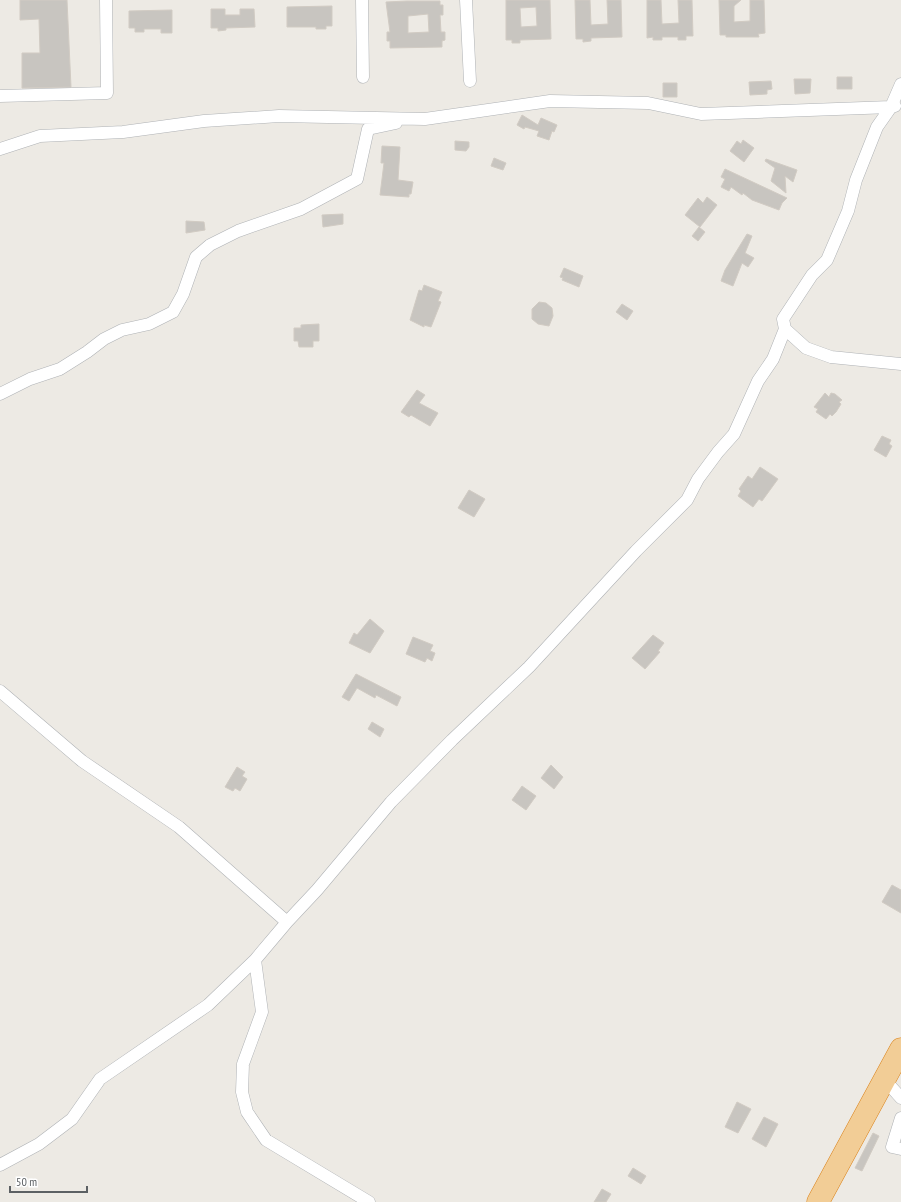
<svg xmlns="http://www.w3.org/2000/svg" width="901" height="1202" font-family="'PT Sans Narrow',sans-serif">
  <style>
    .building { fill: #c8c5c0; stroke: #d1cbc3; fill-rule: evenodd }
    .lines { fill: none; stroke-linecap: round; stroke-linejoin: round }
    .street-casing { stroke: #afb2b5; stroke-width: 13 }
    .highway-casing { stroke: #da8117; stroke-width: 23 }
    .street { stroke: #fff; stroke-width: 12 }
    .highway { stroke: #f2cd96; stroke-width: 22 }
  </style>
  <rect width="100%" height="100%" fill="#edeae4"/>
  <!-- building -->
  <path class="building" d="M20,0H67L71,87L22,88V53H40L39,19L20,20Z
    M506,0H550L551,39L520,40V43H512V40H506ZM536,7L537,26L521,27L520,8Z
    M575,0H590L591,25L608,24L607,0H621L622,37L591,38V41L583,42V39H576Z
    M647,0H661L662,24L679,23L678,0H692L693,36H686V40H678V37H662V40H653V37L647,38Z
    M719,0H741L734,6V22L750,21V0H764L765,33L758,34L759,37H726V35H720Z
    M407,1H440V5H443V15H440L441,32H445V40L442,41V47L390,48V41H387V32H390L386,2ZM428,14L429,32L408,33V16Z
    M332,6V26H326V29H316V27H287V7Z
    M211,9H225V15H240V9H254L255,27L226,28V30L218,31V28H211Z
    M172,10V33H161V29H144V32H135V28H129V11Z
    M837,77H852V89H837Z
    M794,79H811L810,93L795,94Z
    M771,81L772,89L767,90V94L750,95L749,82Z
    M663,83H677V97H663Z
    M522,115L538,125L541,118L557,125L554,132L552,131L549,140L537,136L539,131L525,127L524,129L517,125Z
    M743,140L754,148L744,162L730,151L737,141L741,144Z
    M455,141L469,142V147L466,151L455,150Z
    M382,146L400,147L398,180L413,182L411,194H409V197L380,195L384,163H381Z
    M494,158L506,163L503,170L491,166Z
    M766,159L797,170L793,182L785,176L786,193L771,181L775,168L765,161Z
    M725,169L787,198L782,203L779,210L752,200L743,193L742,195L731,187L729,191L721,187L725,179L721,177Z
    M707,197L717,205L700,227L685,215L698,198L703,203Z
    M343,214V224L323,227L322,215Z
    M186,221L204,222L205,230L186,233Z
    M699,227L705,232L698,241L692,236Z
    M747,234L752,236L745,253L754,258L748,267L742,263L733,286L721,281L725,270Z
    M564,268L583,276L579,287L562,280L563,278L560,277Z
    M424,285L442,292L438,301L441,302L431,327L424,325V327L410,320L419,290L422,291Z
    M539,302L546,303L552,308L553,316L549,326L538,324L532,319V309Z
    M622,304L633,311L627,320L616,312Z
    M319,324V341H313V347H299L298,341H294V328H301V325Z
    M417,390L425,395L419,403L438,413L430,426L411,415L409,417L401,412Z
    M825,393L829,397L831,393L835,394L842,400L839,402L841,404L836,412L832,416L830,414L826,419L816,412L818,409L814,407Z
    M882,436L891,440L889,444L892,446L886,457L874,450Z
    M760,467L778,479L762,501L759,499L753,507L738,496L741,491L739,489L748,476L752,479Z
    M469,490L485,499L474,517L458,508Z
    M370,619L384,631L370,653L349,643L354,633L357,635Z
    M653,635L664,643L658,651L660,652L645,669L632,658Z
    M413,637L433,645L430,651L435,653L432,661L427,658L425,662L406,654Z
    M356,674L401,697L397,706L376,695L375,698L357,688L349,701L342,697Z
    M372,722L384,729L380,737L368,729Z
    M551,765L563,777L554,789L541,778Z
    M237,767L245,772L242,776L247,779L240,791L235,788L233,791L225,787Z
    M522,786L536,796L526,810L512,800Z
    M892,885L901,890V913L882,902Z
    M737,1102L751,1109L738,1133L725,1127Z
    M764,1117L778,1124L766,1147L752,1139Z
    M873,1133L879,1136L862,1171L855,1168Z
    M633,1168L646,1176L641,1184L628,1176Z
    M602,1189L611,1194L606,1202H594Z"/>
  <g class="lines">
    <!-- street casing -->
    <g class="street-casing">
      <path id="street" d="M362,0L363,77
        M466,0L470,81
        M0,96L107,93L106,0
        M0,149L40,136L123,132L204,121L279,116L425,119L550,101L648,103L701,114L891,107L895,106
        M785,329L806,348L831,357L901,364
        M0,394L30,379L60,369L87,352L104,339L122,330L149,324L173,312L183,294L196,257L210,245L238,231L301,209L357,179L368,129L396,123
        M0,691L82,761L179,827L287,922L255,960L262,1012L243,1064L242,1092L247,1112L266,1140L369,1202
        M287,922L317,890L391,802L452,740L529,667L636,551L687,500L698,479L718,452L734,434L758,381L773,359L785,329L783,319L812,275L827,260L848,211L856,180L877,127L891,107L901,84
        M884,1079L901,1098
        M901,1118L892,1147L901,1149
        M0,1165L39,1144L72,1119L100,1079L208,1005L255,960"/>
    </g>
    <!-- highway casing -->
    <g class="highway-casing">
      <path id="highway" d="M818,1202L901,1049"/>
    </g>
    <!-- street -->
    <use href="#street" class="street"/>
    <!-- highway -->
    <use href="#highway" class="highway"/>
  </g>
  <!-- scale -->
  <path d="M10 1186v6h77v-6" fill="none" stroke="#5c6063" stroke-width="2"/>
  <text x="16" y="1186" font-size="12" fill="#5c6063" stroke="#ffffff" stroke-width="3" paint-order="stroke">50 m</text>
</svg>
